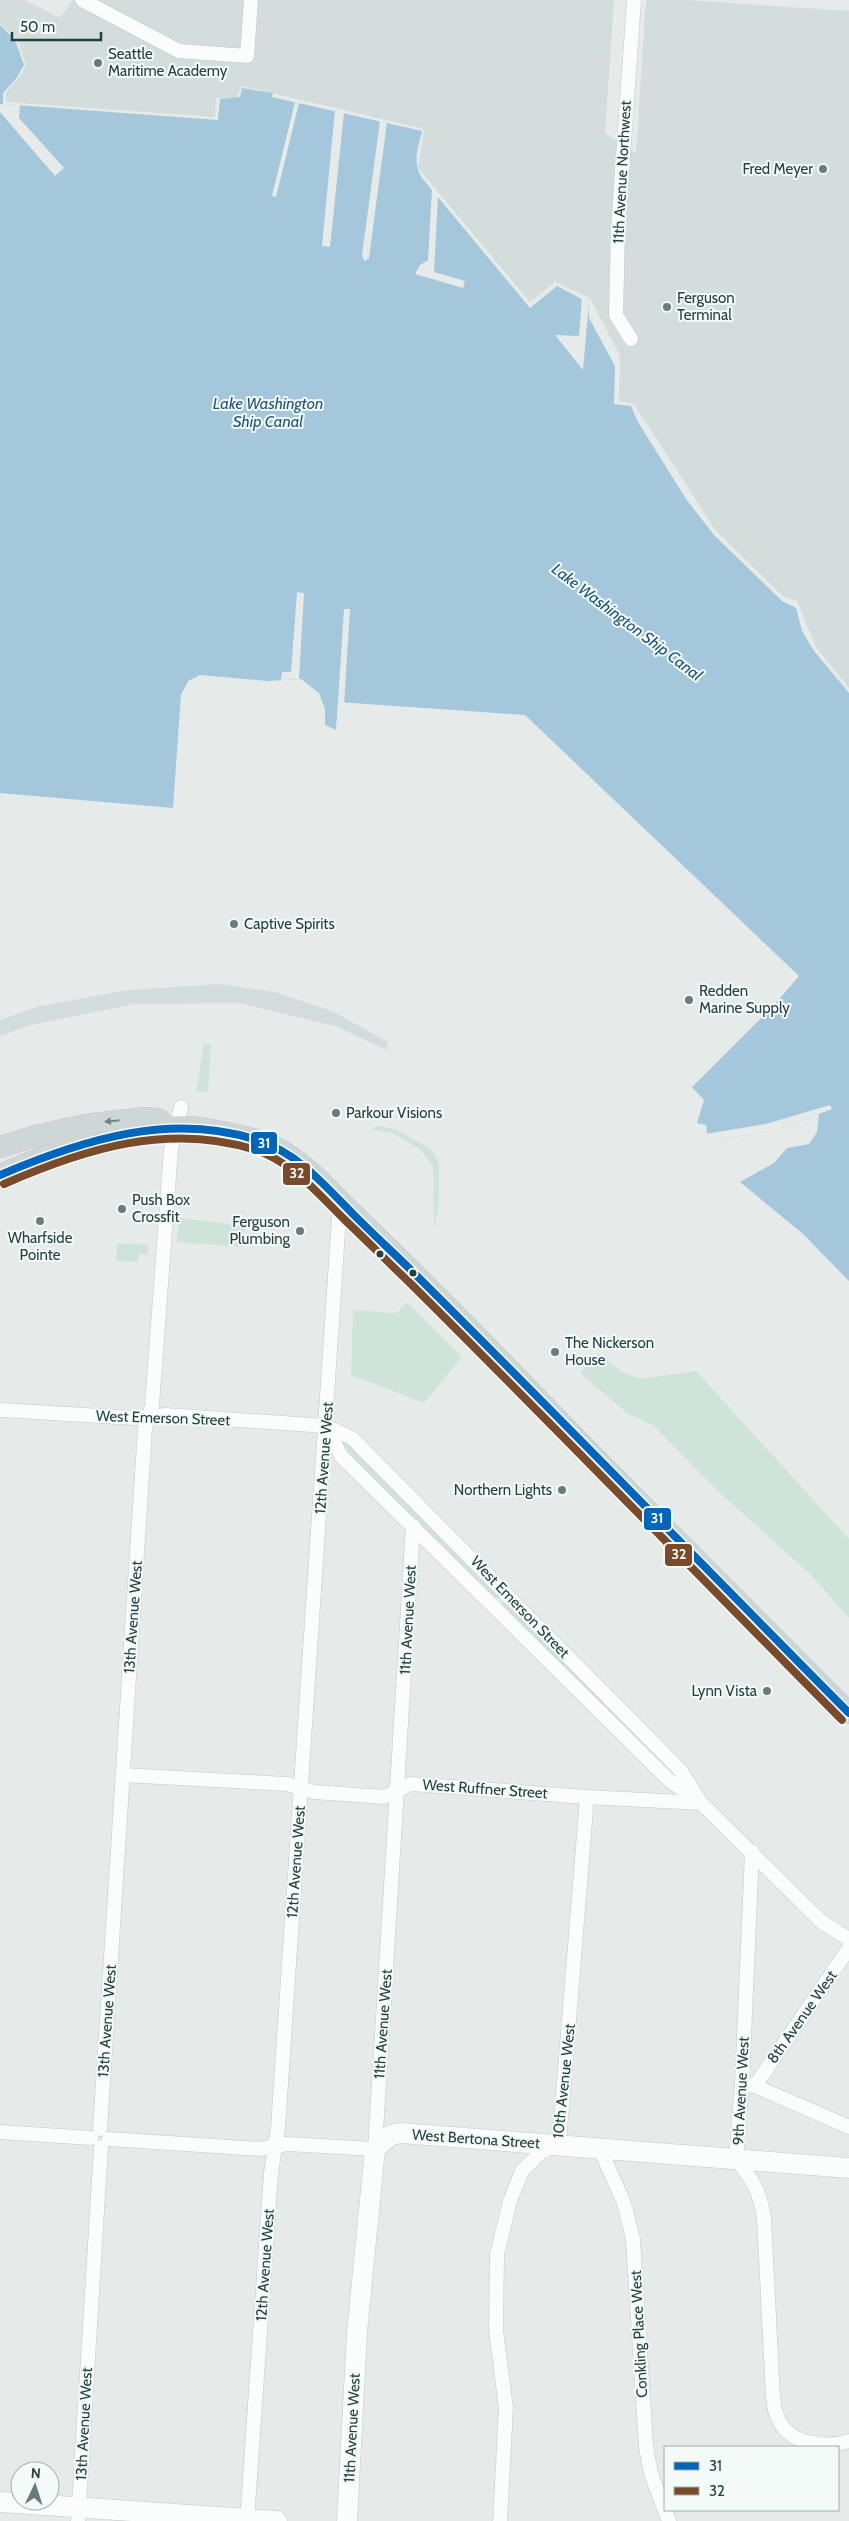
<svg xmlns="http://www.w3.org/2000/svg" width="849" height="2521" font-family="Cabin,sans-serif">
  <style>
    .built { fill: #d3dddb }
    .green { fill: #cee4da }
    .water { fill: #a5c7db }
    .pier { fill: #e6ebea }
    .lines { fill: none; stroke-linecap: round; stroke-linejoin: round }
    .street-casing { stroke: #c3c8c7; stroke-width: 15 }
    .secondary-casing { stroke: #c1c9c8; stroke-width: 21 }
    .primary-casing { stroke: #bdc7c6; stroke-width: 22 }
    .street { stroke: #fbfcfc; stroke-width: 14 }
    .secondary { stroke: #fbfcfc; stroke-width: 20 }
    .primary { stroke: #ced7d6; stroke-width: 21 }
    .bus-1-casing { stroke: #f4faf8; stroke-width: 11 }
    .bus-2-casing { stroke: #f4faf8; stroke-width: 11 }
    .bus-1 { stroke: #0065bd; stroke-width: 8 }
    .bus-2 { stroke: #7a4b2a; stroke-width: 8 }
    .oneway { fill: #6f8483 }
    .poi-dot { fill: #677c7b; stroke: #f4faf8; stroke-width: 2 }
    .bus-dot { fill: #22403f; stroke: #f4faf8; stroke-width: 2 }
    .labels { text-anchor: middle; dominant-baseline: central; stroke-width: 4; stroke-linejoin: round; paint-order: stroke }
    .poi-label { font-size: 15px; fill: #22403f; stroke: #f4faf8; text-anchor: start }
    .street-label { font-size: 15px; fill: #22403f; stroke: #f4faf8 }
    .water-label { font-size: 16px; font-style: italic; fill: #19567f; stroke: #f4faf8 }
    .line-badge { stroke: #f4faf8; stroke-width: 2 }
    .badge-label { font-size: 14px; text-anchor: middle; font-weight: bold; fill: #fff }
  </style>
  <rect width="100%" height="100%" fill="#e6ebea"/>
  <!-- built -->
  <path class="built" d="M0,0H25L60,18L73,0H614L605,133L636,153L646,0H686L849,11V688L816,647L797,601L784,597L716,531L634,404L619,401L620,356L590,298L555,282L530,302L418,168L424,129L242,86L236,98H216L215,117L6,102V93L22,73L26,64L17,39L0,24Z
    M221,984L275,992L332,1011L388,1042L387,1050L335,1026L239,1003L135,1004L31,1025L0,1036V1020L40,1006L128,990Z"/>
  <!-- green -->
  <path class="green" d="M204,1044H211L208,1092H196Z
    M381,1126L397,1130L431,1149L439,1163V1204L434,1229L433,1166L421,1150L392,1133L373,1130L374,1127Z
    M179,1218L245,1226L243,1247L177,1242Z
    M117,1243L149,1245L148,1254H139L138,1262L116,1261Z
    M407,1302L462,1357L424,1403L351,1375L353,1310L397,1313Z
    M599,1354L622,1372L641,1379L696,1371L849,1539V1618L811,1575L720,1493L654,1426L628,1414L580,1373Z
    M340,1441L346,1443L391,1481L502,1594L494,1601L354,1459Z
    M505,1599L676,1770L677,1778L499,1605Z"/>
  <!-- water -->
  <path class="water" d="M0,25L15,40L24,65L16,79L3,93V104L218,120L220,99L240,97L242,88L273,93L272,97L422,131C418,148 412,162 422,178L530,308L557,286L589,303V318L615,366L614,404L631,406L638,422L686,499L714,535L782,601L796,608L802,631L814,651L849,693V1281L803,1234L740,1182L774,1163L787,1148L809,1144L817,1132L819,1114L779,1129L708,1142L706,1125L697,1123L704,1100L692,1087L775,1004L799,976L525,715L338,702L336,730L325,725V709L319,693L301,679L268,681L200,675L188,681L181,695L173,808L0,793Z"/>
  <!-- pier -->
  <path class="pier" d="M295,102L299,103L276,197L272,196Z
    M0,104L20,105L19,118L64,168L55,176L0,112Z
    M335,110L344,112L330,247L322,246Z
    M380,121L387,122L369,258L364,261L362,255Z
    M432,189L438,196L434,272L465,281L463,288L415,274L420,265L428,260Z
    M582,298L589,303L583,370L555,335L579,336Z
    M297,592L304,593L299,679L281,680L282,672H291Z
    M344,609H350L344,705H340L338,731L336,733Z
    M830,1105L832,1109L779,1129L708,1142L706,1134L766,1124Z"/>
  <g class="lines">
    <!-- street casing -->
    <g class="street-casing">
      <path id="street" d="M82,0L179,51L247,56L251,0
        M631,339L616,315L618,229L634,0
        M0,1410L135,1418L166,1415L326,1426L352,1438L681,1771L701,1803L822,1922L849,1939
        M327,1428L341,1456L670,1781L696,1799
        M123,1775L287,1784L314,1792L384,1797L411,1784L587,1797L701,1803
        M752,1851L742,2085L736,2159C753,2180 760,2192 764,2218L773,2396C774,2403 774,2410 777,2416C788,2445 824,2449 849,2441
        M746,2085L755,2086L849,2127
        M755,2086L849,1948
        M100,2129L145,1428L152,1406L171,1149L181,1107
        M0,2132L91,2138
        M109,2139L259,2149L287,2144L375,2149L413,1526
        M600,2149L624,2203L633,2239L646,2447L651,2474L669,2521
        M78,2521L101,2147
        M247,2521L271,2173L278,2128L340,1202
        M500,2521L506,2408L496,2330L497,2255L510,2201L522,2171L541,2152L559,2144L587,1797"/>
    </g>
    <!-- secondary casing -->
    <g class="secondary-casing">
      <path id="secondary" d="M0,2502L277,2521
        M347,2521L357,2332L375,2149L391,2135L401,2133L849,2168"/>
    </g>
    <!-- primary casing -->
    <g class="primary-casing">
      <path id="primary" d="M0,1147C41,1133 82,1124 125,1120C135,1119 150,1116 160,1120
        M0,1175C55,1150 114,1132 174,1127C195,1125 239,1135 260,1141C299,1154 326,1188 354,1215C404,1263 453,1312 502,1362C616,1481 733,1596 849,1713"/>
    </g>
    <!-- street -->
    <use href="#street" class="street"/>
    <!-- secondary -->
    <use href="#secondary" class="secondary"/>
    <!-- primary -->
    <use href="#primary" class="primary"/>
    <!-- bus-1 casing -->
    <g class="bus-1-casing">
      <path id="bus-1" d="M0,1175C82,1140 172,1111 260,1141C299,1154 326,1187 354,1215C376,1237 399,1258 421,1280C565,1423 706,1569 849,1713"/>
    </g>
    <!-- bus-2 casing -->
    <g class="bus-2-casing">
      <path id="bus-2" d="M4,1184C84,1149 169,1122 256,1150C292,1162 318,1194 345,1220C367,1241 389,1263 411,1284C556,1428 698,1575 842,1720"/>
    </g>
    <!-- bus-1 -->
    <use href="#bus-1" class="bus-1"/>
    <!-- bus-2 -->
    <use href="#bus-2" class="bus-2"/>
  </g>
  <!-- one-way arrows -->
  <defs><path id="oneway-solid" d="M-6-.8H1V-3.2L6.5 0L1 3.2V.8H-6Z" transform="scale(1.25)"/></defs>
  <use class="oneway" href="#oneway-solid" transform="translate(112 1121) rotate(174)"/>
  <!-- markers -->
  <g class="poi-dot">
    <circle cx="98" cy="63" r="5"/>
    <circle cx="823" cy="169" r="5"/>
    <circle cx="667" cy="307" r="5"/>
    <circle cx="234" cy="924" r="5"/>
    <circle cx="689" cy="1000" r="5"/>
    <circle cx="336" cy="1113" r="5"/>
    <circle cx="122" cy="1209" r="5"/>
    <circle cx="40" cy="1221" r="5"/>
    <circle cx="300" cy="1231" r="5"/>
    <circle cx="555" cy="1352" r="5"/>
    <circle cx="562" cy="1490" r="5"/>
    <circle cx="767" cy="1691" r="5"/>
  </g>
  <g class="bus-dot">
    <circle cx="380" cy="1254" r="4.5"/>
    <circle cx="413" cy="1273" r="4.5"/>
  </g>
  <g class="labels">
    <!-- poi labels -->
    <g class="poi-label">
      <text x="108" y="54">Seattle<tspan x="108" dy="17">Maritime Academy</tspan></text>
      <text x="813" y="169" text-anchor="end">Fred Meyer</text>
      <text x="677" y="298">Ferguson<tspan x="677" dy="17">Terminal</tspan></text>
      <text x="244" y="924">Captive Spirits</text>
      <text x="699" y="991">Redden<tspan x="699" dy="17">Marine Supply</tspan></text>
      <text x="346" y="1113">Parkour Visions</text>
      <text x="132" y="1200">Push Box<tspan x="132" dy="17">Crossfit</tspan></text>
      <text x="290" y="1222" text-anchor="end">Ferguson<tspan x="290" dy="17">Plumbing</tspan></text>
      <text x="40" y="1238" text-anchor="middle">Wharfside<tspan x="40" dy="17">Pointe</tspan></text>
      <text x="565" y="1343">The Nickerson<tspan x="565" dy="17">House</tspan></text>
      <text x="552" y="1490" text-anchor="end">Northern Lights</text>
      <text x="757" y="1691" text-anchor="end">Lynn Vista</text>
    </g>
    <!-- street labels -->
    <g class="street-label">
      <text transform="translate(622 172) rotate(-87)">11th Avenue Northwest</text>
      <text transform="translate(163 1418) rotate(2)">West Emerson Street</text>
      <text transform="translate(324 1458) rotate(-86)">12th Avenue West</text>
      <text transform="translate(520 1607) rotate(46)">West Emerson Street</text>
      <text transform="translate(133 1617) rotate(-86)">13th Avenue West</text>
      <text transform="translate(408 1620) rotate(-87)">11th Avenue West</text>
      <text transform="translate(485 1789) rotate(4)">West Ruffner Street</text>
      <text transform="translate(296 1862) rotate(-86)">12th Avenue West</text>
      <text transform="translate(802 2017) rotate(-55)">8th Avenue West</text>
      <text transform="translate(107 2021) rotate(-86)">13th Avenue West</text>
      <text transform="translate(383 2024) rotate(-86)">11th Avenue West</text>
      <text transform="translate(564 2081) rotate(-84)">10th Avenue West</text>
      <text transform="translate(741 2091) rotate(-87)">9th Avenue West</text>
      <text transform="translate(476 2139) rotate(4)">West Bertona Street</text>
      <text transform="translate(265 2265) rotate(-86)">12th Avenue West</text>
      <text transform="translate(639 2334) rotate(-93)">Conkling Place West</text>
      <text transform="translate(84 2424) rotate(-87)">13th Avenue West</text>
      <text transform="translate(352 2428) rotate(-87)">11th Avenue West</text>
    </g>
    <!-- water labels -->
    <g class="water-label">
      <text x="268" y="403">Lake Washington<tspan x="268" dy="18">Ship Canal</tspan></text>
      <text transform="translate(627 622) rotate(37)">Lake Washington Ship Canal</text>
    </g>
  </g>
  <g class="line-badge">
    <rect x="250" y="1131" width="28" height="24" rx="5" fill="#0065bd"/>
    <rect x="282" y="1162" width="29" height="24" rx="5" fill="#7a4b2a"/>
    <rect x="643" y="1507" width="29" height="24" rx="5" fill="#0065bd"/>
    <rect x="664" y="1543" width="29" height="24" rx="5" fill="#7a4b2a"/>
  </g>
  <g class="badge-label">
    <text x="264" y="1148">31</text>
    <text x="297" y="1178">32</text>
    <text x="657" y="1523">31</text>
    <text x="679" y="1559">32</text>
  </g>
  <!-- legend -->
  <rect x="664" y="2446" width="175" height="65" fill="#f4faf8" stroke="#a0b0ae"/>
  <rect x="674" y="2462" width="25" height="8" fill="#0065bd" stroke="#a0b0ae"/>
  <text x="709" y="2471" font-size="15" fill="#22403f">31</text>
  <rect x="674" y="2487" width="25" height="8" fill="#7a4b2a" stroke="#a0b0ae"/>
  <text x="709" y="2496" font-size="15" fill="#22403f">32</text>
  <!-- north arrow -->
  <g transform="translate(35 2486) rotate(4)"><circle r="24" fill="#f4faf8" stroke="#a0b0ae"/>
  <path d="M0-4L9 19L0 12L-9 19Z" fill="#677c7b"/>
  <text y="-8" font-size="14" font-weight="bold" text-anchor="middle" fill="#22403f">N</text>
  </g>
  <!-- scale -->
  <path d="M12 32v8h89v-8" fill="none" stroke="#22403f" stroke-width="2.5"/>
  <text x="20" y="32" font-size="15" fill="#22403f" stroke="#f4faf8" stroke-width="4" paint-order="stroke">50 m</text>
</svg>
